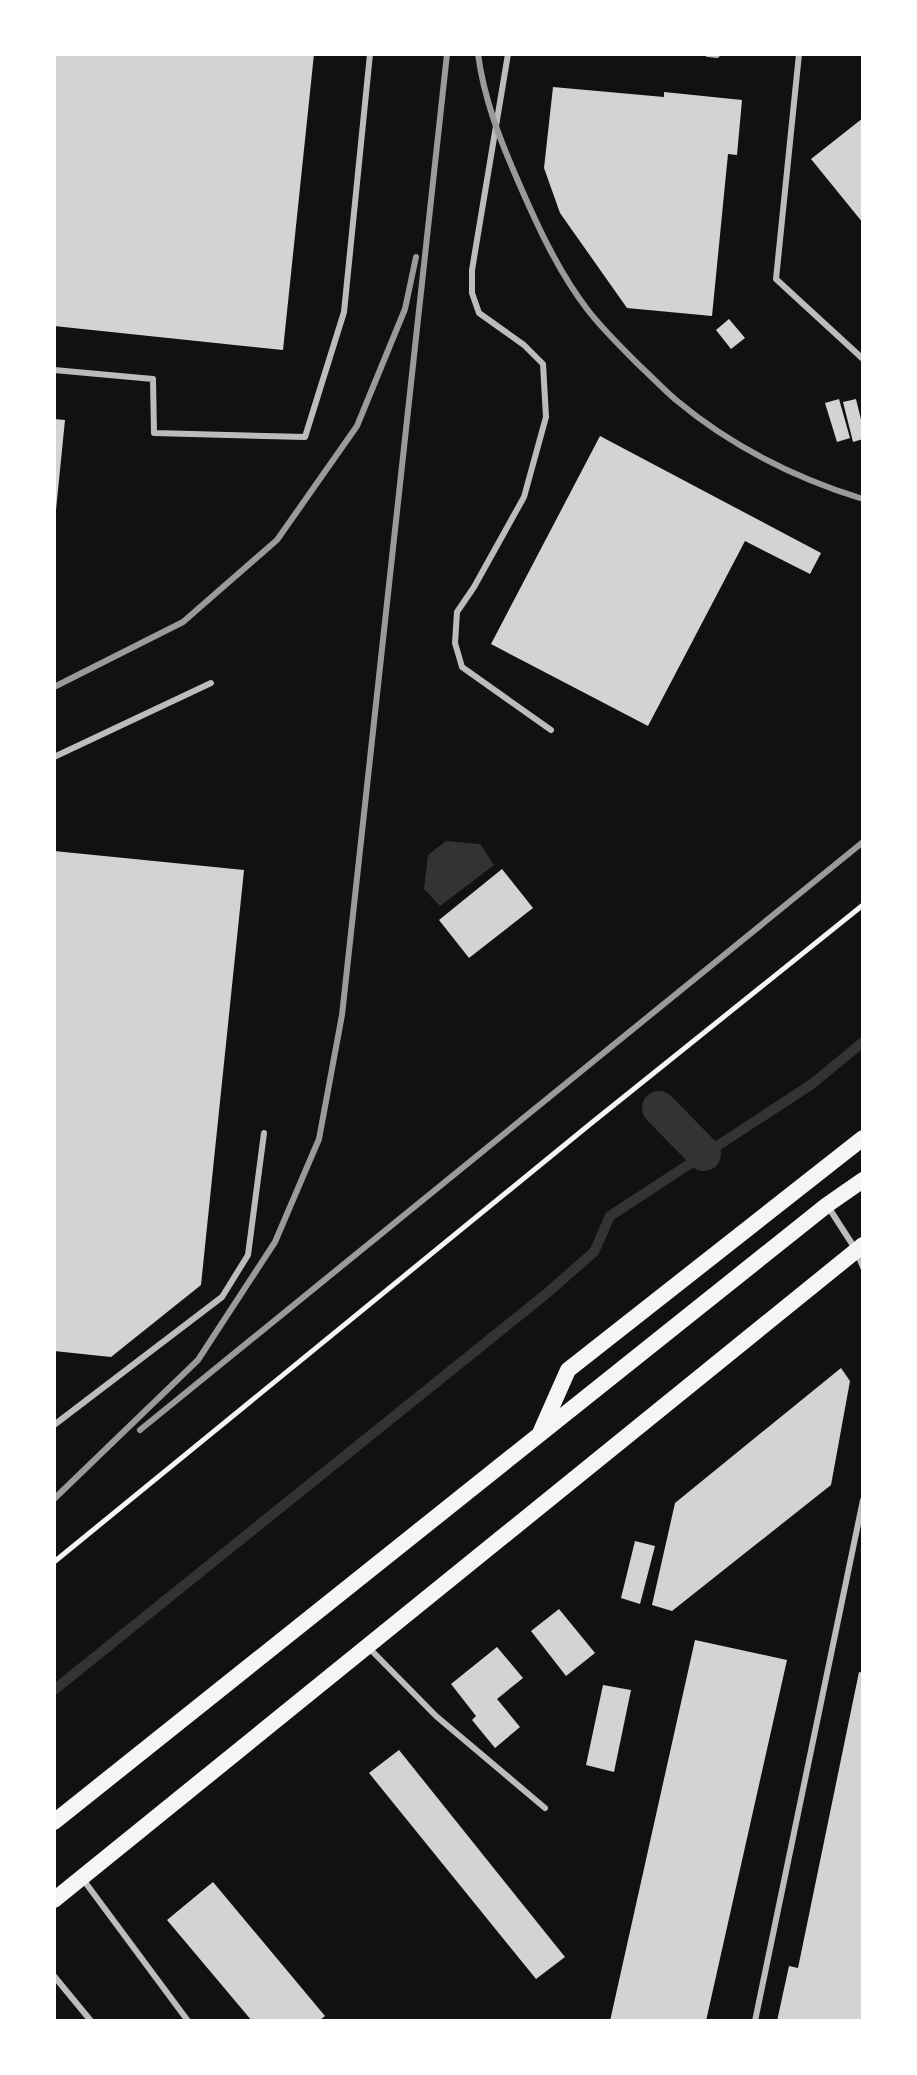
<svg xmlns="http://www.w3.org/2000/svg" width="917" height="2075" font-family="'Noto Sans',sans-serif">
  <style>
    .water { fill: #333 }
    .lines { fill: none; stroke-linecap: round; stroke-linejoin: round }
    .stream { stroke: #333; stroke-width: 10 }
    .canal { stroke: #333; stroke-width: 34 }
    .building { fill: #d3d3d3 }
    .path { stroke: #f5f5f5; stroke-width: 5 }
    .service { stroke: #bcbcbc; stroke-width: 6 }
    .secondary { stroke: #f5f5f5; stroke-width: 16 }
    .rail { stroke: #9a9a9a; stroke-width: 6 }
  </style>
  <rect width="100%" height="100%" fill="#111"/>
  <!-- water -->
  <path class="water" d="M446,841L480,844L494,865L440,906L424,889L428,855Z"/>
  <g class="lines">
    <!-- stream -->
    <path class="stream" d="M54,1690L546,1294L594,1252L610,1216L812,1084L863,1042"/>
    <!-- canal -->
    <path class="canal" d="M659,1108L704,1154"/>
  </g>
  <!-- building -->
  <path class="building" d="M54,54H314L283,350L54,326Z
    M553,87L664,97V92L742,100L737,155L728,154L712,316L627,308L560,213L544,168Z
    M863,118V223L811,159Z
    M729,319L745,338L731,349L716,330Z
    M839,399L850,438L837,442L825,403Z
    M856,399L863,428V439L853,442L843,402Z
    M54,419L65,420L56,510H54Z
    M600,436L821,553L810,574L745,541L648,726L491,644Z
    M54,851L244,870L201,1285L111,1357L54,1351Z
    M502,869L533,908L469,958L439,920Z
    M841,1368L850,1381L831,1485L672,1611L652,1605L675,1503Z
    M635,1541L655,1546L640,1604L621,1598Z
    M559,1609L595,1653L566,1676L531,1631Z
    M695,1640L787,1660L706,2021H610Z
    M497,1647L523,1678L497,1699L520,1727L495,1748L472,1720L476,1716L451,1684Z
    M859,1672L863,1673V2021H777L789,1966L798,1968Z
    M603,1685L631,1690L614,1772L586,1765Z
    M399,1750L565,1957L536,1979L369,1773Z
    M213,1882L325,2016L319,2021H252L167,1920Z"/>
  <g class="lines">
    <!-- path -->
    <path class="path" d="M54,1562L589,1125L863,905"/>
    <!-- service -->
    <path class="service" d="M508,54L472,270V293L479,313L524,345L543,364L546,417L524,497L474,587L457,612L455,643L462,667L551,730
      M708,54L717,55
      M799,54L776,279L863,359
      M54,370L153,379L154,433L305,437L344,312L370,54
      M54,757L211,683
      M827,1205L856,1250L863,1267
      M54,1425L222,1297L248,1255L264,1133
      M370,1649L436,1716L545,1808
      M82,1878L188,2021
      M54,1976L91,2021
      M755,2021L863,1500"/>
    <!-- secondary -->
    <path class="secondary" d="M541,1431L568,1370L863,1138
      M54,1822L827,1205L863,1180
      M54,1900L863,1245"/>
    <!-- rail -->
    <path class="rail" d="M478,54C484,99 500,140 518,181C537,225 558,271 587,309C603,330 623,349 641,367C653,378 664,390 676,400C731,446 795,478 863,499
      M54,687L183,622L277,540L357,426L405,309L416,257
      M140,1430L863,842
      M54,1499L198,1360L275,1242L319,1139L342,1015L447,54"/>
  </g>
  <!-- border -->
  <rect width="917" height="2075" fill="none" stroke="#ffffff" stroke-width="112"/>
</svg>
